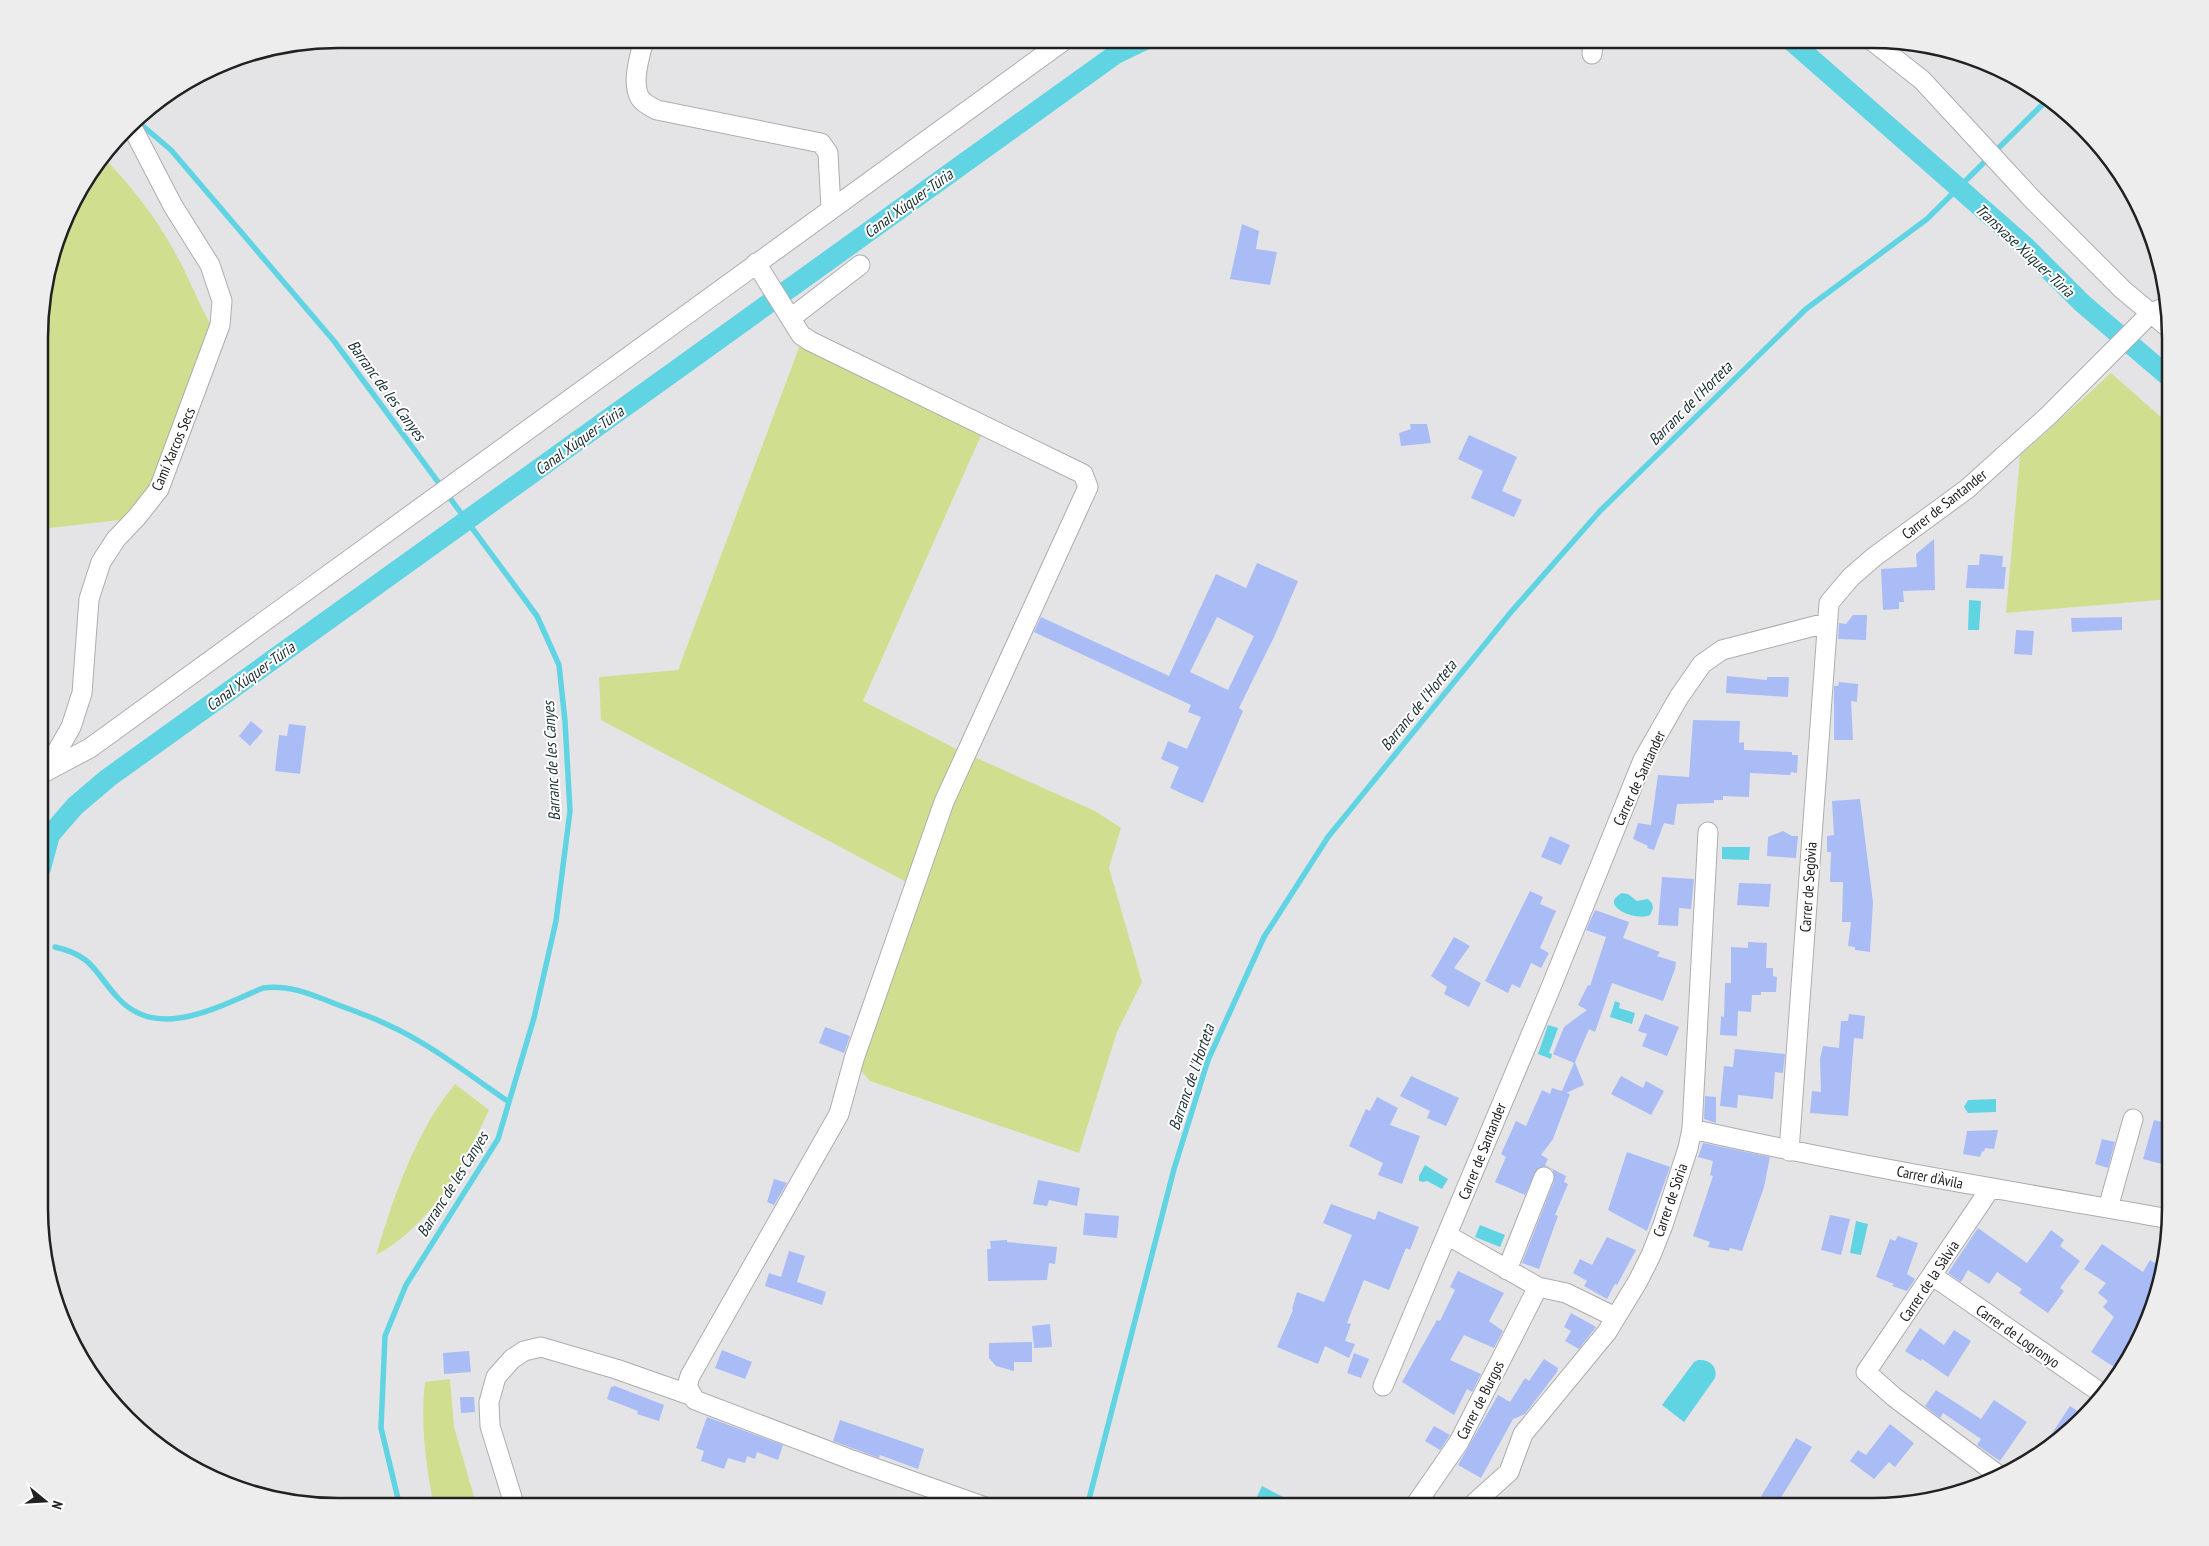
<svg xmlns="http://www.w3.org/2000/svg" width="2209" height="1546" font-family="'PT Sans Narrow',sans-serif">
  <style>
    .green { fill: #d0df8f }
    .water { fill: #61d4e3 }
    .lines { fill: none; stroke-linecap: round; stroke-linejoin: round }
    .stream { stroke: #61d4e3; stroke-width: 5.5 }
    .canal { stroke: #61d4e3; stroke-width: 20 }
    .building { fill: #a9bcf6; fill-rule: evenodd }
    .minor-casing { stroke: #adadaf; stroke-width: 21 }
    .minor { stroke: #fff; stroke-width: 19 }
    .labels { text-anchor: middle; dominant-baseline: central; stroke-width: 4; stroke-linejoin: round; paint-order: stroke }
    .street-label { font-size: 15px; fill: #212122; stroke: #fff }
    .water-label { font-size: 16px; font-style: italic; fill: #1a2f31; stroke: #fff }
    .rim { fill: none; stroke: #212122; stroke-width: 2.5 }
  </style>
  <rect width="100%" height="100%" fill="#e4e4e6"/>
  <!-- green -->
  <path class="green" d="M105,159C130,185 151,211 169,242C185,268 196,298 211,325L183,397L169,442L152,481L129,511L120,520L41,529V299L70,205Z
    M800,345L983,431L863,701L962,752L910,884L601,720L599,677L678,670Z
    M2111,373L2170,425V599L2006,613L2020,456Z
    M972,756L1095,811L1121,828L1109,868L1142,982L1117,1032L1079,1153L870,1081L858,1067L949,805Z
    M455,1084L489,1110C464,1165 431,1226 376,1255C394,1196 415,1132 455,1084Z
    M450,1379L454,1427L477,1507H434C426,1465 420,1424 425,1382Z"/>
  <!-- water -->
  <path class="water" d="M1969,600L1981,601L1979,630H1968Z
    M1722,847H1750L1749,860L1722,859Z
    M1622,893L1628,894L1637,901L1648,899L1652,903L1653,908L1650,915C1637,922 1597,906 1622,893Z
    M1615,1001L1620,1003L1619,1008L1635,1013L1632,1024L1610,1017Z
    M1548,1025L1558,1028L1549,1053L1552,1054L1551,1059L1538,1054Z
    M1996,1099V1112L1968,1113L1964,1107L1968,1100Z
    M1425,1165L1448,1179L1442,1189L1427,1181L1423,1182L1419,1181V1176Z
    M1856,1221L1868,1224L1861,1255L1850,1253Z
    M1480,1225L1505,1235L1500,1247L1475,1237Z
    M1698,1360C1710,1359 1718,1367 1715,1378L1684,1422L1662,1405L1694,1362Z
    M1262,1486L1287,1499L1282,1507H1252Z"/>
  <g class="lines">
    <!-- stream -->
    <path class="stream" d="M137,121L171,150L334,341L537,616L559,665L565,721L570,811L556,921L534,1018L498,1139L406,1285L385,1336L381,1428L400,1507
      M55,947C94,956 94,972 118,998C158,1042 219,1006 263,988C288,984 313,995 336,1004C353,1011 370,1016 386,1024C431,1044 469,1075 509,1102
      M1087,1507L1174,1169L1208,1060L1264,937L1328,837L1511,612L1600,511L1806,309L1927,219L2049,98"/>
    <!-- canal -->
    <path class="canal" d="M1789,39L2025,246L2082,303L2170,378
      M41,868L50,835L75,806L108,778L1116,54L1147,39"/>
  </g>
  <!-- building -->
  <path class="building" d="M1242,224L1259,231L1256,249L1277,252L1270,285L1230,279Z
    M1410,424H1427L1431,443L1401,446L1399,433L1411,429Z
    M1469,435L1517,457L1502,491L1522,500L1514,517L1471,498L1483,471L1458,459Z
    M1934,539L1935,590L1903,591L1904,602H1899V609L1883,610L1881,569L1917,567L1916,554Z
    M1980,554L2003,556L2002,567H2006L2004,589L1966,588L1968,565H1979Z
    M1257,563L1298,581L1275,635L1239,708L1243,711L1203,803L1170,788L1179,767L1161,759L1168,741L1187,749L1201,717L1188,712L1191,705L1034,632L1041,617L1169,676L1216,574L1246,588ZM1217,617L1254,636L1228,690L1190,672Z
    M1853,615H1867L1866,640L1838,639L1839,623L1846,624Z
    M2122,617V630L2072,632L2071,618Z
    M2016,630L2034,631L2032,655L2014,654Z
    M1727,676L1767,680V677H1789L1788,697L1726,693Z
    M1839,682L1858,684L1857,702L1851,701L1853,740H1834V686H1838Z
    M1693,720L1740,721L1739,743L1744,742V750L1792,752V755H1798L1797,773L1791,772L1790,775L1750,773L1749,797L1723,796V800H1714V803L1677,804L1674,825L1664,823L1654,850L1647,848L1648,846L1633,839L1638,823L1651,825L1658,775L1689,777Z
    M251,721L263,731L250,746L239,736Z
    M289,724L306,726L300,774L275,771L279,735L287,736Z
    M1860,799L1873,902L1870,952L1855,950V947L1848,946L1851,922H1842L1843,882H1830L1831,852H1827V836L1834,835L1832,801Z
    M1783,831L1792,836H1798L1796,858L1767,856L1768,837Z
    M1550,836L1570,845L1561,865L1541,857Z
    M1662,877L1694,879L1691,909L1679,908L1678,926L1658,925Z
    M1739,883L1771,884L1769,907L1737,905Z
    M1530,891L1543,897L1540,904L1556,911L1540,948L1549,953L1541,968L1531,963L1520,988L1512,984L1508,993L1485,981Z
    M1595,910L1629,922L1623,938L1660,952L1657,956L1676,962L1675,969L1663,1001L1612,983L1595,1032L1589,1029L1575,1062L1584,1085L1566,1093L1570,1094L1553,1139L1541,1155L1548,1159L1545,1165L1566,1176L1564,1182L1568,1184L1555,1215L1558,1216L1539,1269L1522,1263L1554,1181L1553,1170L1548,1166L1537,1169L1525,1195L1495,1182L1506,1157L1501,1154L1516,1121L1526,1126L1542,1090L1550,1094L1552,1088L1562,1091L1574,1063L1553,1054L1564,1027L1587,1010L1578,1005L1588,985L1590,986L1606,937L1586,930Z
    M1454,937L1470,946L1454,968L1481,983L1469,1007L1444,994L1447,987L1431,976Z
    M1748,942L1767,943L1766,968H1773V976L1777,977L1776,992H1761V995H1752L1751,1012L1738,1011L1737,1036L1720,1035L1721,1016L1724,1017L1725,983H1731V947L1748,948Z
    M1645,1014L1679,1027L1667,1056L1642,1046L1647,1034L1638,1031Z
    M1849,1014L1865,1016L1863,1039L1854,1038L1848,1116L1810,1113L1812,1091L1821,1092L1820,1059L1823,1046L1839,1048L1841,1021H1848Z
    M825,1027L850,1036L844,1053L819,1043Z
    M1735,1049L1785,1054L1783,1073L1775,1072L1773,1099L1738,1095L1737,1108L1720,1106L1724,1066L1733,1067Z
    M1411,1076L1459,1098L1446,1126L1427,1118L1430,1111L1400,1096Z
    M1621,1076L1643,1088L1646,1081L1664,1091L1651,1115L1611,1094Z
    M1705,1096L1716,1097V1123L1704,1119Z
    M1377,1097L1398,1108L1390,1125L1420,1136L1402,1184L1378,1175L1383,1163L1349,1146L1366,1109L1370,1111Z
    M2154,1120L2170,1124V1166L2143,1159Z
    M1998,1130L1994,1149L1985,1148L1984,1152L1982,1151L1980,1157L1963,1154L1967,1131Z
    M2102,1139L2115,1142L2108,1168L2095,1164Z
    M1703,1143L1770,1157L1764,1187L1742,1251L1730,1248L1729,1251L1708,1247L1710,1242L1693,1236L1713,1176L1710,1175L1713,1161L1698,1157Z
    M1627,1152L1670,1167L1647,1231L1608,1210Z
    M774,1179L787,1183L774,1205L767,1202Z
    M1038,1180L1080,1188L1077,1206L1049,1200L1047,1206L1033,1204Z
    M1331,1204L1375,1220L1378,1211L1419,1227L1410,1250L1406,1248L1389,1290L1364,1280L1347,1323L1351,1324L1345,1341L1355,1344L1349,1358L1325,1346L1318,1364L1277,1347L1293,1310L1292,1309L1297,1292L1324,1302L1352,1235L1323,1223Z
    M1085,1213L1119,1216L1117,1238L1083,1235Z
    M1830,1215L1850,1219L1841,1255L1821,1250Z
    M1978,1228L2027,1263L2051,1230L2064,1240L2060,1246L2080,1261L2060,1288L2064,1291L2048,1313L2019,1293L2022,1289L1997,1272L1989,1284L1968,1270L1961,1282L1948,1273Z
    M1898,1236L1918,1243L1907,1274L1915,1279L1907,1291L1892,1286L1894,1284L1876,1277L1890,1239L1895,1241Z
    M1607,1237L1636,1250L1617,1285L1615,1284L1607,1299L1584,1286L1587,1281L1573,1273L1580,1259L1592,1265Z
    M1007,1240V1242L1057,1247L1055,1264L1049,1263L1047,1280L988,1281L987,1249H991L990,1241Z
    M2102,1244L2143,1272L2150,1260L2162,1268L2157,1290L2148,1303L2153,1306L2121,1367L2119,1366L2117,1369L2091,1352L2114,1317L2103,1307L2108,1301L2098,1293L2106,1283L2084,1269Z
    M789,1251L805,1256L797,1282L826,1292L822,1305L765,1286L769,1273L781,1277Z
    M1458,1271L1504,1293L1489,1321L1503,1331L1494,1348L1464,1335L1450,1360L1481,1374L1472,1392L1467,1389L1454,1415L1402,1382L1437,1320L1440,1321L1455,1290L1450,1287Z
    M1571,1313L1596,1327L1579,1349L1565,1341L1571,1331L1564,1327Z
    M1050,1324L1052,1347L1034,1348L1032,1326Z
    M1920,1328L1944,1345L1954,1330L1971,1341L1948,1377L1922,1359L1921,1361L1905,1351Z
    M1032,1342V1362H1014V1371L996,1366L989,1358V1343Z
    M722,1350L752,1362L745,1379L715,1368Z
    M469,1351L471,1372L444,1374L443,1353Z
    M1354,1353L1369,1359L1361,1378L1347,1373Z
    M1544,1359L1558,1368L1557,1372L1525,1414L1513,1419L1481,1478L1458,1465L1498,1395L1510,1402L1525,1378L1529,1381Z
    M615,1386L664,1405L659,1421L637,1414L638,1411L607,1399L611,1387Z
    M1936,1390L1981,1419L1994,1400L2027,1422L2000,1461L1977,1445L1981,1439L1943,1413L1940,1418L1925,1406Z
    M460,1397H474L475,1412L461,1413Z
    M2070,1406L2085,1416L2068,1433L2039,1453Z
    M707,1417L783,1445L778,1460L757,1452L755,1459L747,1456L745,1463L728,1458L724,1469L701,1461L704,1451L696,1448Z
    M840,1420L924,1449L918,1469L880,1455L879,1458L833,1441Z
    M1890,1424L1914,1443L1895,1467L1889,1462L1874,1479L1850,1461L1858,1450L1866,1455Z
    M1434,1426L1450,1435L1440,1450L1425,1441Z
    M1796,1438L1812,1447L1775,1507L1760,1498Z"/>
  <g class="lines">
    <!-- minor casing -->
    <g class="minor-casing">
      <path id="minor" d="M644,39C640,56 631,82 640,98C644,104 651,107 657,110L821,143L828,153L831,209
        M1870,39L1922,80L2034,201L2123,290L2170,329
        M1592,54L1593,39
        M756,263L801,335L810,341L1083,474L1088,487L944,802L854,1059L839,1114L690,1376L687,1386L695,1400L852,1460L985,1507
        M791,318L860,265
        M41,767L56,753L71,727L82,693L89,599L101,562L116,539L137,517L159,489L220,325L222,301L210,265L173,206L131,125
        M41,774L90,748L1066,39
        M1692,1129C1850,1165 2010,1191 2170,1219
        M1789,1151L1829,603L1851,577L1874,557L1967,489L2049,415L2151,313L2168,306
        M1990,1189L1866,1372L1894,1397L2001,1477
        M2108,1208L2133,1119
        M1447,1235L1538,1287L1566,1293L1615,1317
        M1507,1270L1544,1177
        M1933,1276L2104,1395
        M1383,1386L1549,992L1643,760L1679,697L1702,664L1722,650L1826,623
        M515,1507L490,1426L489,1402L496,1377L512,1359L524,1351L541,1347L616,1369L690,1395
        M1414,1507L1459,1442L1538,1287
        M1470,1507L1509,1472L1523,1434L1607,1332L1638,1281L1651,1255L1663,1225L1688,1148L1692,1129L1708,832"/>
    </g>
    <!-- minor -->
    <use href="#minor" class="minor"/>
  </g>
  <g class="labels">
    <!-- street labels -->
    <g class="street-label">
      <text transform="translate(173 449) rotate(-67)">Camí Xarcos Secs</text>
      <text transform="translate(1944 504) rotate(-38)">Carrer de Santander</text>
      <text transform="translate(1639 778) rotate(-65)">Carrer de Santander</text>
      <text transform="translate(1808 887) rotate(-86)">Carrer de Segòvia</text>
      <text transform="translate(1482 1151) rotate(-68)">Carrer de Santander</text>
      <text transform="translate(1930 1177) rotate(11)">Carrer d'Àvila</text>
      <text transform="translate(1670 1200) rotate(-71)">Carrer de Sòria</text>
      <text transform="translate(1929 1281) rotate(-56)">Carrer de la Sàlvia</text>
      <text transform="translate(2018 1336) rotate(35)">Carrer de Logronyo</text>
      <text transform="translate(1480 1400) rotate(-63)">Carrer de Burgos</text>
    </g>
    <!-- water labels -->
    <g class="water-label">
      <text transform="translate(908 203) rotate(-36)">Canal Xúquer-Túria</text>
      <text transform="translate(2025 250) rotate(43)">Transvase Xùquer-Tùria</text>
      <text transform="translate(387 390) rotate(54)">Barranc de les Canyes</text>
      <text transform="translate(1690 403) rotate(-45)">Barranc de l'Horteta</text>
      <text transform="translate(579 440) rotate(-36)">Canal Xúquer-Túria</text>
      <text transform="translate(250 676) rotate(-36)">Canal Xúquer-Túria</text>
      <text transform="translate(1418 705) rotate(-51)">Barranc de l'Horteta</text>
      <text transform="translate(551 761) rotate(-93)">Barranc de les Canyes</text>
      <text transform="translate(1191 1077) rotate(-71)">Barranc de l'Horteta</text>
      <text transform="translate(452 1184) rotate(-58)">Barranc de les Canyes</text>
    </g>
  </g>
  <!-- crop -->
  <path d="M0 0H2209V1546H0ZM338 48H1872A290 290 0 0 1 2162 338V1208A290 290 0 0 1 1872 1498H338A290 290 0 0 1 48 1208V338A290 290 0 0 1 338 48Z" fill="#ededed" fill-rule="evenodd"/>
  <path class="rim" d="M338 48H1872A290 290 0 0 1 2162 338V1208A290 290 0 0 1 1872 1498H338A290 290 0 0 1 48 1208V338A290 290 0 0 1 338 48Z"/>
  <!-- north arrow -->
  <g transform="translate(45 1501) rotate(108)" stroke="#ffffff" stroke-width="4" paint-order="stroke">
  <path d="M0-4L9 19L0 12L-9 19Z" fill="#212122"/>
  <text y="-8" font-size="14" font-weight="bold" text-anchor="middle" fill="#212122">N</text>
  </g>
</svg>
